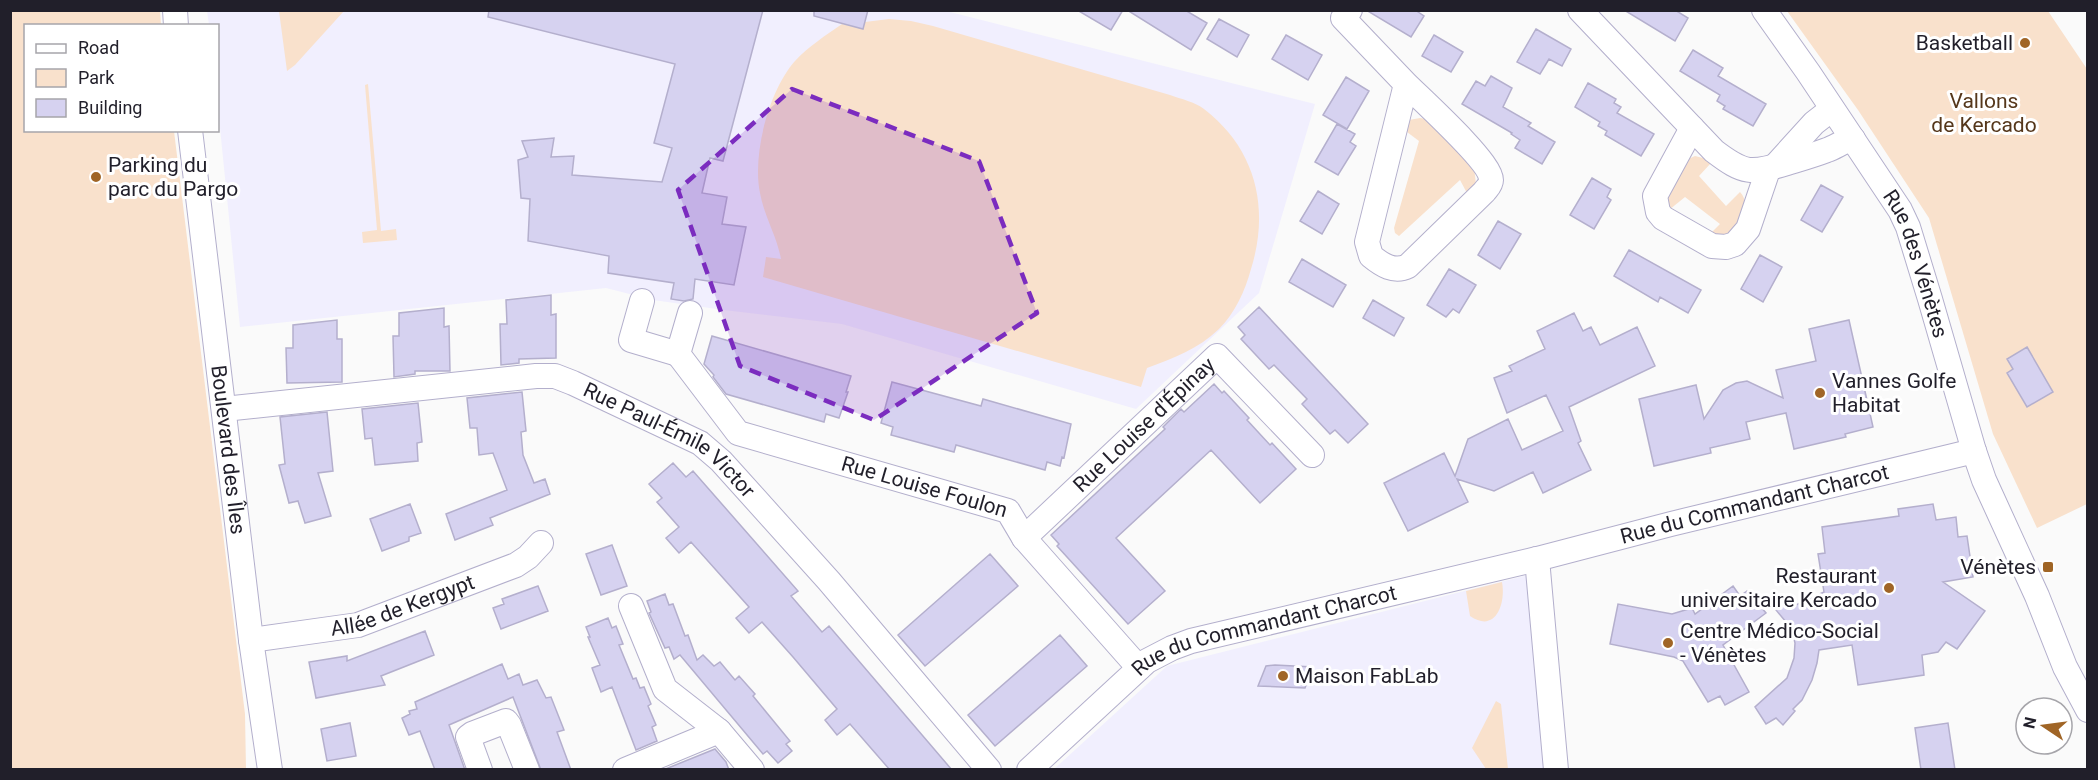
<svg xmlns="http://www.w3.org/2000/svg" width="2098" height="780" font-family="Roboto,sans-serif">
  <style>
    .built { fill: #f1effe }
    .green { fill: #f9e1cc }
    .building { fill: #d6d2f0; stroke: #b4afcd; stroke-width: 1.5 }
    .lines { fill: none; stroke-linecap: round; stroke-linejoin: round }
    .minor-casing { stroke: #b3afcc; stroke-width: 26 }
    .minor { stroke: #fff; stroke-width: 24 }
    .marked { fill: #7b2cbf; fill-opacity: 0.2; stroke: #7b2cbf; stroke-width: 4.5; stroke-dasharray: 12 8; stroke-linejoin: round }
    .poi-dot { fill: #a06526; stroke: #fff; stroke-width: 2 }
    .labels { text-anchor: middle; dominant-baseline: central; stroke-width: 6; stroke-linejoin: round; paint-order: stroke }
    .poi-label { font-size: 21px; fill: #211f2a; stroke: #fff; text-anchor: start }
    .park-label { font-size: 21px; fill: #55371b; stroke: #fff }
    .street-label { font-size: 21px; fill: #211f2a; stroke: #fff }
  </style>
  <rect width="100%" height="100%" fill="#fafafa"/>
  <!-- built -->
  <path class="built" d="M207,11H946L1315,104L1259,293L1136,409L842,324L724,310L653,300L606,288L240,327L218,108V26L209,25Z
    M1528,575L1549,769L1053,770L1167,666Z"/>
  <!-- green -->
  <path class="green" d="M10,11H160L161,25L26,26V130L174,131L245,714L246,769H11Z
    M279,11V10L344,11L295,65L287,71Z
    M1787,11H2048L2087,69V504L2037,528L1993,434L1929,218L1858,110Z
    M889,19L911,21L933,26L1170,95C1181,99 1195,102 1204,109C1256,149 1270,208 1251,269C1245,291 1235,313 1219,329C1198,349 1174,358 1147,368L1141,387L763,277L766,257L781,259C777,236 764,216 760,193C752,155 769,90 795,61C808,47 826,35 842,24L860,28L864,26L865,22Z
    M368,84L381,231L396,229L397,240L363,243L362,232L377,230L365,85Z
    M1420,118L1426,119L1474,166L1476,185L1468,195L1460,180L1399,236L1395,233L1394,228L1419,141L1403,129L1409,120Z
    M1695,156L1703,158L1711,163L1699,176L1726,206L1740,192C1753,206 1737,224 1727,236L1707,237L1720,224L1685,197L1669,210L1666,192L1686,160Z
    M1502,582C1506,603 1496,634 1470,616L1466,591Z
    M1496,701L1501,704L1508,769H1486L1472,748Z"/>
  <!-- building -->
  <path class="building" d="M489,10H763L723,161L710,158L702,193L727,197L722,224L746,227L734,285L695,279L693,299L684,301L671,299L674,283L608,273L609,256L528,241L530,199L521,198L518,160L528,157L522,141L554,138L551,157L574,156L572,175L662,182L672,148L654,143L675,64L488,17Z
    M814,10H868L863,29L814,16Z
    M1077,10H1123L1111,30Z
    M1127,10H1185L1207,23L1191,50Z
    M1366,10H1415L1424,16L1411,37Z
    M1624,10H1675L1688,18L1675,41Z
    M1219,19L1249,35L1237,57L1207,39Z
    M1536,29L1571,49L1562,66L1549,59L1540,74L1517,62Z
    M1286,35L1322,55L1308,80L1272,59Z
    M1434,35L1463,52L1451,72L1422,56Z
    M1693,50L1723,68L1718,76L1766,104L1753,126L1723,109L1725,106L1717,101L1720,95L1680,71Z
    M1491,76L1512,88L1503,107L1531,123L1528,126L1555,142L1542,164L1515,148L1520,140L1511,134L1512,133L1462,104L1476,81L1485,86Z
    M1346,77L1369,91L1347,129L1323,115Z
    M1588,83L1616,99L1614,103L1621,107L1617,113L1654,134L1641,156L1605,135L1607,131L1598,126L1600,122L1575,107Z
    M1337,124L1355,134L1350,142L1356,146L1338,175L1315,162Z
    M1592,178L1611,189L1607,197L1611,200L1594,229L1570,215Z
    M1821,185L1843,197L1822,232L1801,220Z
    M1318,191L1339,204L1322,234L1300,221Z
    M1498,221L1521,234L1500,269L1478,255Z
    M1629,250L1701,290L1688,313L1660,297L1658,302L1614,276Z
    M1760,255L1782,267L1763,302L1741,289Z
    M1302,259L1346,285L1333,307L1289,282Z
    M1449,269L1476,285L1459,313L1453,309L1446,317L1427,305Z
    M551,295V315L556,314V358L519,359V363L501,365L500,324H507L506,300Z
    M1373,300L1404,318L1394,336L1363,318Z
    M1259,307L1368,424L1348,443L1335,430L1330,434L1302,404L1307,399L1274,365L1269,369L1241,339L1245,335L1238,327Z
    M444,308V327L449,326L450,371H415V374L394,377L393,336H399V313Z
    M1574,313L1583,331L1591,327L1600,345L1637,327L1655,366L1569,407L1581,441L1578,443L1591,470L1543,493L1533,472L1494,491L1457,479L1468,502L1408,531L1384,483L1444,453L1455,476L1468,439L1508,419L1522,450L1563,431L1546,395L1507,413L1494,378L1512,371L1509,366L1545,349L1537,331Z
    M337,320V339H342V382L287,383L286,348H293V325Z
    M1849,320L1873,427L1845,434L1846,437L1794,449L1786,413L1746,422L1750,439L1710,448L1711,453L1654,466L1639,399L1696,385L1704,419L1723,390L1736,383L1747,381L1783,398L1776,370L1816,361L1809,329Z
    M712,336L851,376L846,392H848L839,418L826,414L824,422L726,394L713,377L714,375L704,364Z
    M2027,347L2053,392L2027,407L2007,373L2013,369L2007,359Z
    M892,382L981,406L983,399L1071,424L1064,458L1062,457L1060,466L1047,462L1045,470L956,445L954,452L891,435L893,427L881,423Z
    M1214,384L1222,393L1224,391L1249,418L1247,420L1270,445L1272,443L1296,469L1260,503L1211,450L1116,538L1165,591L1128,624L1057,546L1059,544L1051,535L1165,429L1163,427L1181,409L1184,412Z
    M522,392L526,431L521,432L523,455L534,483L545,479L550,494L490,518L493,525L455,540L446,514L507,490L493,453L479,455L477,428H470L467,398Z
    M418,403L422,442L417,443L418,461L375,465L372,438L365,439L362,409Z
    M327,412L333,471L318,473L331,516L305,523L298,501L289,503L279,465L285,464L280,417Z
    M673,463L686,477L693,471L798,591L791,596L822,632L829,626L952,770H890L850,724L837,735L825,720L837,709L793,657L762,622L749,633L736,618L749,607L691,542L679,553L666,538L679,527L657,502L662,498L649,484Z
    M410,504L421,533L409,537V541L382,551L370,519Z
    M1933,504L1936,520L1956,517L1958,537L1967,536L1973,577L1943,582L1985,611L1957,649L1946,642L1938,652L1922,655L1924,675L1858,685L1852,645L1819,650L1817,663L1812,680L1802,700L1793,709L1795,711L1783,725L1776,718L1766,724L1755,707L1787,678L1794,658L1795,643L1793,635L1786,622L1776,610L1791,599L1796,605L1824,592L1818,554L1825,553L1822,527L1899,516L1898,509Z
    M612,545L627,586L601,595L586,554Z
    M990,554L1018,586L925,666L898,635Z
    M538,586L548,611L501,629L493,608L504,604L502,599Z
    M1733,586L1740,596L1747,591L1766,613L1723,645L1749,692L1725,705L1720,696L1708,702L1683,661L1674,657L1610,644L1618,604L1672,614L1692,608L1695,614Z
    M665,594L669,605L673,604L685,636L688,635L697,660L703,655L714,666L720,662L735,680L739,676L755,694L753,696L790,741L786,744L792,751L778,763L767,751L763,754L680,655L674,659L669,647L665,648L649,613L651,612L647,601Z
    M608,618L612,628L616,626L623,644L619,645L633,679L636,678L640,688L644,687L651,704L648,706L656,725L652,727L657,741L636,750L612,687L601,692L592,668L600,665L588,637H590L586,627Z
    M425,631L434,655L381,676L385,685L316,698L309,662L347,656V661Z
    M1060,635L1087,666L995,746L968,715Z
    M502,664L508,679L519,674L523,685L537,680L546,698L551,697L564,730L557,732L571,770H541L513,697L449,725L465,770H435L420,731L409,735L402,718L410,714L409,711L417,709L415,702Z
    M1275,665L1313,667L1305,688L1258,686L1266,666Z
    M350,723L356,756L327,761L321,729Z
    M1948,723L1955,770H1921L1915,728Z
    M715,749L726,762L729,770H663Z"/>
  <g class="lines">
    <!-- minor casing -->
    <g class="minor-casing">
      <g id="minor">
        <path d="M175,10L176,26"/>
        <path d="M1350,10L1343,18L1406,84L1367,242L1371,256C1382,265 1394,273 1408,266L1484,192C1487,188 1491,185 1491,180C1491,162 1422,100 1406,84"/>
        <path d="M1580,10L1714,151C1744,174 1751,174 1787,163C1800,159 1814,155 1827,150C1836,147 1843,141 1853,139"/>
        <path id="s1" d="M1764,10L1808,72L1900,210L1908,227L1930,299L1974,451L1984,480L2037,596L2065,667L2088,710"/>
        <path d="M1692,128L1655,196L1658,212L1663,218L1712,246L1726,247L1735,244L1748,229L1768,170"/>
        <path id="s2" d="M190,130L251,640L270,770"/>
        <path d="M1775,166L1814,123L1832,109"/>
        <path d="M642,301L631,340L678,354"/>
        <path id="s3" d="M690,313L678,354L738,433L1008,511L1024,538L1139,668"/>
        <path id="s4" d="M224,409L536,376H555L573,383L700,443L721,461L829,581L989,770"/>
        <path id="s5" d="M1024,538L1217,356L1312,455"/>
        <path d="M1537,559L1556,770"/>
        <path d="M631,606L665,689L719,731"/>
        <path id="s6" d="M251,640L358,625L516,565L528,557L541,543"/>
        <path d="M480,770L468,737L472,734L506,721L509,725L527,770"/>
        <path d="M625,770L719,731L752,770"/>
        <path id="s7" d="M1029,770L1147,661L1172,648L1191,641L1537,559L1671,524L1974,451"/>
      </g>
    </g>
    <!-- minor -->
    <use href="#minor" class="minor"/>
  </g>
  <!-- marked area -->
  <path class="marked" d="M792,89L979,161L1037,313L874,420L740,366L678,190Z"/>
  <!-- markers -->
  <g class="poi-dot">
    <circle cx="2025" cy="43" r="6"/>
    <circle cx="96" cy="177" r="6"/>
    <circle cx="1820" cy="393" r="6"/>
    <rect x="2042" y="561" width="12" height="12" rx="3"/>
    <circle cx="1889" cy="588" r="6"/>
    <circle cx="1668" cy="643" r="6"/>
    <circle cx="1283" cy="676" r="6"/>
  </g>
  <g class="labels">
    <!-- poi labels -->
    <g class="poi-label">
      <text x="2013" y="43" text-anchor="end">Basketball</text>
      <text x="108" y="165">Parking du<tspan x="108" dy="24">parc du Pargo</tspan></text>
      <text x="1832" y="381">Vannes Golfe<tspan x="1832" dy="24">Habitat</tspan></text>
      <text x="2036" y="567" text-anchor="end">Vénètes</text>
      <text x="1877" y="576" text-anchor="end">Restaurant<tspan x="1877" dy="24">universitaire Kercado</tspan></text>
      <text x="1680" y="631">Centre Médico-Social<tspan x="1680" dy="24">- Vénètes</tspan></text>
      <text x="1295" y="676">Maison FabLab</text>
    </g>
    <!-- park labels -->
    <g class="park-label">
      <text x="1984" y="101">Vallons<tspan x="1984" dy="24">de Kercado</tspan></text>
    </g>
    <!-- street labels -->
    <g class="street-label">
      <text stroke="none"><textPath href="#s1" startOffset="298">Rue des Vénètes</textPath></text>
      <text stroke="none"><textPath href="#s5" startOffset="165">Rue Louise d'Épinay</textPath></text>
      <text stroke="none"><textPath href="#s4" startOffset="465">Rue Paul-Émile Victor</textPath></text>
      <text stroke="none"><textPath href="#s2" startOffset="322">Boulevard des Îles</textPath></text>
      <text stroke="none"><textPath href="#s3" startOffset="336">Rue Louise Foulon</textPath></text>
      <text stroke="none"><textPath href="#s7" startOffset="789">Rue du Commandant Charcot</textPath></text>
      <text stroke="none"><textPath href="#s6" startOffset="156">Allée de Kergypt</textPath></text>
      <text stroke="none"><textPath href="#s7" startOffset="282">Rue du Commandant Charcot</textPath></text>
    </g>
  </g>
  <!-- border -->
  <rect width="2098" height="780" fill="none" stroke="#211f2a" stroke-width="24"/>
  <!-- legend -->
  <rect x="24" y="24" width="195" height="108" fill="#ffffff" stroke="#a6a5aa" stroke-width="1.5"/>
  <rect x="36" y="44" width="30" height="9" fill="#ffffff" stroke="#a6a5aa" stroke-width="1.5"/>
  <text x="78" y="54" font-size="18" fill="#211f2a">Road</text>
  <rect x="36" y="69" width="30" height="18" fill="#f9e1cc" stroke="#a6a5aa" stroke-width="1.5"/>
  <text x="78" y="84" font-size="18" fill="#211f2a">Park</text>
  <rect x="36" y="99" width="30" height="18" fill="#d6d2f0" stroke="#a6a5aa" stroke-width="1.5"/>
  <text x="78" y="114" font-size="18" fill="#211f2a">Building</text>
  <!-- north arrow -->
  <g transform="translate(2044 726) rotate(283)"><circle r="28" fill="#ffffff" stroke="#a6a5aa" stroke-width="1.5"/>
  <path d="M0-4.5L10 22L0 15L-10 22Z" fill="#a06526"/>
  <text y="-9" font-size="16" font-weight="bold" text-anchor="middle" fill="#211f2a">N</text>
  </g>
</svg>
